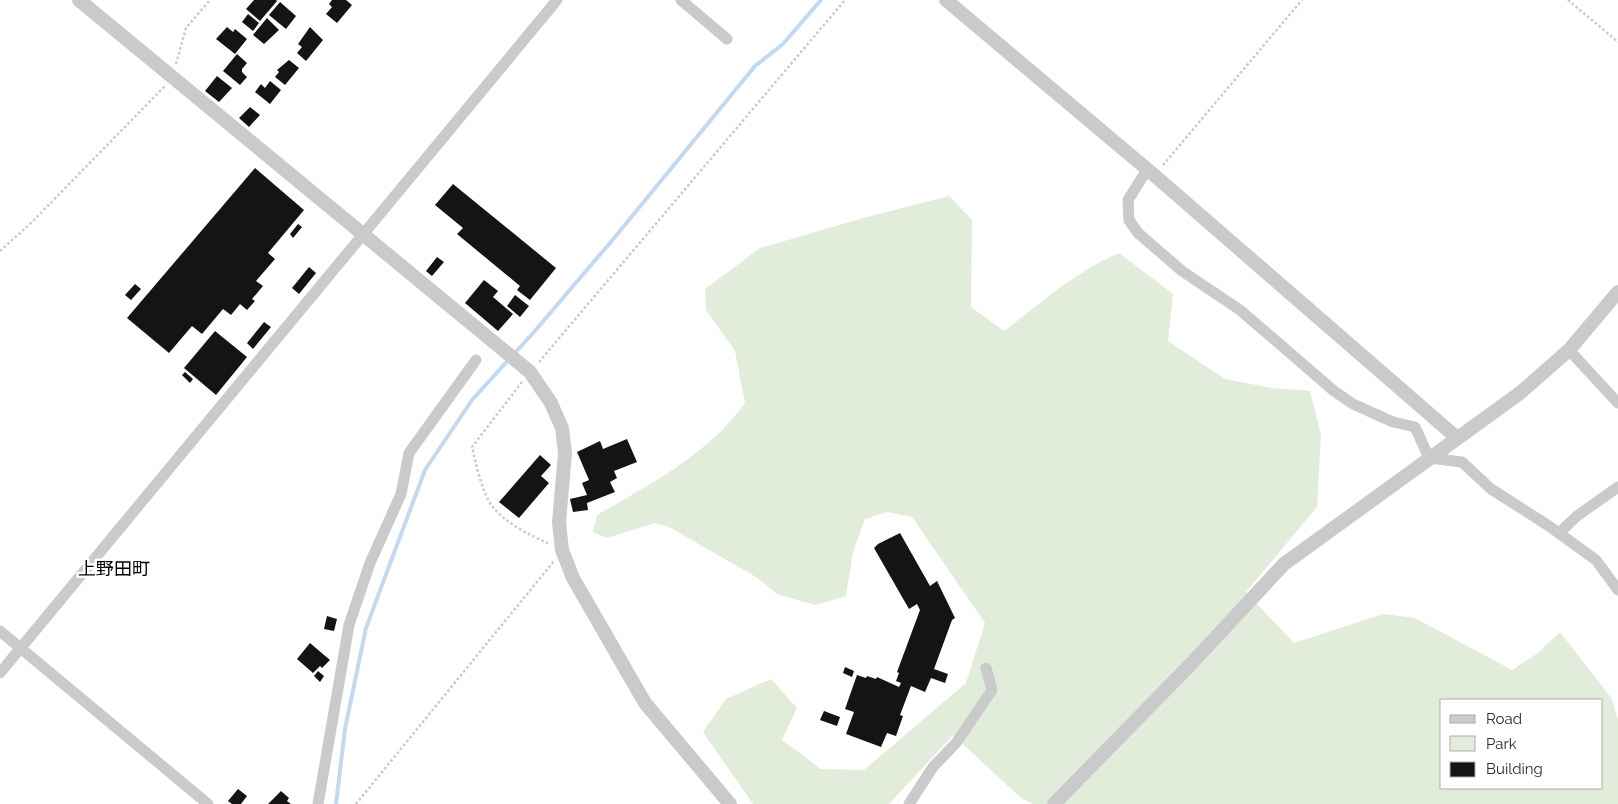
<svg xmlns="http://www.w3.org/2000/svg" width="1618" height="804" font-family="Raleway,'Noto Sans JP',sans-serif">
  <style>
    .green { fill: #e2ecda; fill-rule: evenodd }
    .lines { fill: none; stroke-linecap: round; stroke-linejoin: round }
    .stream { stroke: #c4d9ed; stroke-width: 4 }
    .building { fill: #141414 }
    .path { stroke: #cacaca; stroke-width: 2.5; stroke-dasharray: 2.5 2.5; stroke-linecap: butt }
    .minor { stroke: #cacaca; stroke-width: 11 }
    .tertiary { stroke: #cacaca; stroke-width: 14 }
    .labels { text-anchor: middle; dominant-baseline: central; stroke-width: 5; stroke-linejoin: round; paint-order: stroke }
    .quarter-label { font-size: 18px; fill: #000; stroke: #fff }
  </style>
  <rect width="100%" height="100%" fill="#fff"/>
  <!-- green -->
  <path class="green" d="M949,196L972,220L971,307L1004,331C1041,303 1076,271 1119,253L1173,294L1168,341L1225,379L1272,388L1310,391L1321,435L1317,507L1246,592L1294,643L1383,614L1415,618L1512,670L1538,653L1560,632L1612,699L1618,720V804H1033L1021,798L953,735L889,804H753L703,732L726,699L771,679L797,708L782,740L821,769L864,770L966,683L985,623L912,517L887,512L865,519L853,552L846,596L815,605L777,594L756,577L669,527L655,523L607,538L593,532L597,515C652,483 706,456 745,403L735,351L706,310L705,289L760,248L867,217ZM1442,700H1602V788H1442Z"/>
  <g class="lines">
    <!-- stream -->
    <path class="stream" d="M336,804L345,729L366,628L425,470L472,400L534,332L615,237L755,66L783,44L821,0"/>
  </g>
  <!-- building -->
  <path class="building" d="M254,0H276L277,1L260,21L246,9Z
    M332,0H346L352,5L337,23L326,14L332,7L329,4Z
    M280,2L296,16L286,29L269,15Z
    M248,14L259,23L253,31L242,22Z
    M267,18L279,30L264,44L253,35Z
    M227,27L233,32L235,29L247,39L235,54L216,39Z
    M310,27L323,40L306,61L297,53L302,47L298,44Z
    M237,54L247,63L242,69V72L247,77L240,85L223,71Z
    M289,60L299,68L285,85L275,77L279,72L277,70Z
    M217,76L232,88L219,102L205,91Z
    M270,81L281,90L270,104L255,92L261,84L265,88Z
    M250,107L260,115L249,127L239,118Z
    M255,168L304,210L268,253L275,259L256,281L263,286L252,299L255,301L247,310L240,304L231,315L223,309L202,334L192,326L169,353L127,318Z
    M453,184L556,268L530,300L517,290L520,286L457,234L463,228L435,205Z
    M298,224L302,227L293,238L290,234Z
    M437,257L444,262L432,276L426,271Z
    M309,267L316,273L299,294L292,288Z
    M484,280L498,291L493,297L513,314L498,331L465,303Z
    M135,284L141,289L131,300L125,295Z
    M515,295L529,306L520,317L507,306Z
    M264,322L271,327L253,349L247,343Z
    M215,331L247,357L216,395L184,368Z
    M185,372L193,379L190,383L182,375Z
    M627,439L637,462L614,471L617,478L610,482L615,492L587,503L588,510L573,512L570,499L587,495L582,483L589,480L577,452L600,441L603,449Z
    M540,455L551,465L541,476L549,483L519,518L499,502Z
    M900,533L930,586L937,581L955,618L952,620L934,669L948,674L945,683L931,678L925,692L911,686L900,715L903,716L896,736L887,733L881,747L846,734L854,712L845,709L857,675L866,678L867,676L876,679L877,677L899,687L901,683L896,681L899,673L897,672L920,610L917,604L909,609L874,548L878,544Z
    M327,616L337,619L334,631L324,629Z
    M310,643L330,660L322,668L320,666L313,673L297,659Z
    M845,667L854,671L852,677L843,673Z
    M318,671L324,676L320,682L314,676Z
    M824,711L840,717L837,726L820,720Z
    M238,789L247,796L241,804H232L228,801Z
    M281,791L289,798L287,801L291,804H268Z"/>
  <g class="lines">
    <!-- path -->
    <path class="path" d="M1568,0L1618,42
      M176,64L186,28L210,0
      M1163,165L1302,0
      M0,251L32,222L165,86
      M539,362L845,0
      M522,382L472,447C476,464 482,492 492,506C505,523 531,536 550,544
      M356,804L554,561"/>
    <!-- minor -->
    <path class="minor" d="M681,0L727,39
      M1154,175L1145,173L1128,200L1129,220L1138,233L1182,271L1240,310L1334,391L1353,404L1393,422L1415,427L1429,458L1462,462L1491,489L1549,526L1596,560L1618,590
      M1569,350L1618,403
      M1559,533L1577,516L1618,487
      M0,631L208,804
      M0,673L557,0
      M318,804L349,625L370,563L401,494L409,453L476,360
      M909,804L933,767L956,743L992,690L986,668"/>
    <!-- tertiary -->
    <path class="tertiary" d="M79,0L530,372L551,403L562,428L565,453L559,522L562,550L573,578L645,703L730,804
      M946,0L1154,175L1456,437
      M1054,804L1190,665L1284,564L1520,393L1569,350L1618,292"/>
  </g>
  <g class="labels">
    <!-- quarter labels -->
    <g class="quarter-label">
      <text x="114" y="568">上野田町</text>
    </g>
  </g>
  <!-- legend -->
  <rect x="1440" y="699" width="162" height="90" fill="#ffffff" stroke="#ababab"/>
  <rect x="1450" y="715" width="25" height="8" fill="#cacaca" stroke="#ababab"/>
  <text x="1486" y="724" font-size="15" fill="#2d2d2d">Road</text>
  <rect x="1450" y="736" width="25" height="15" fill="#e2ecda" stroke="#ababab"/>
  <text x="1486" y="749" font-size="15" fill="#2d2d2d">Park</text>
  <rect x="1450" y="762" width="25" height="15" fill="#141414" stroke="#ababab"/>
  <text x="1486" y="774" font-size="15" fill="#2d2d2d">Building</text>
</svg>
